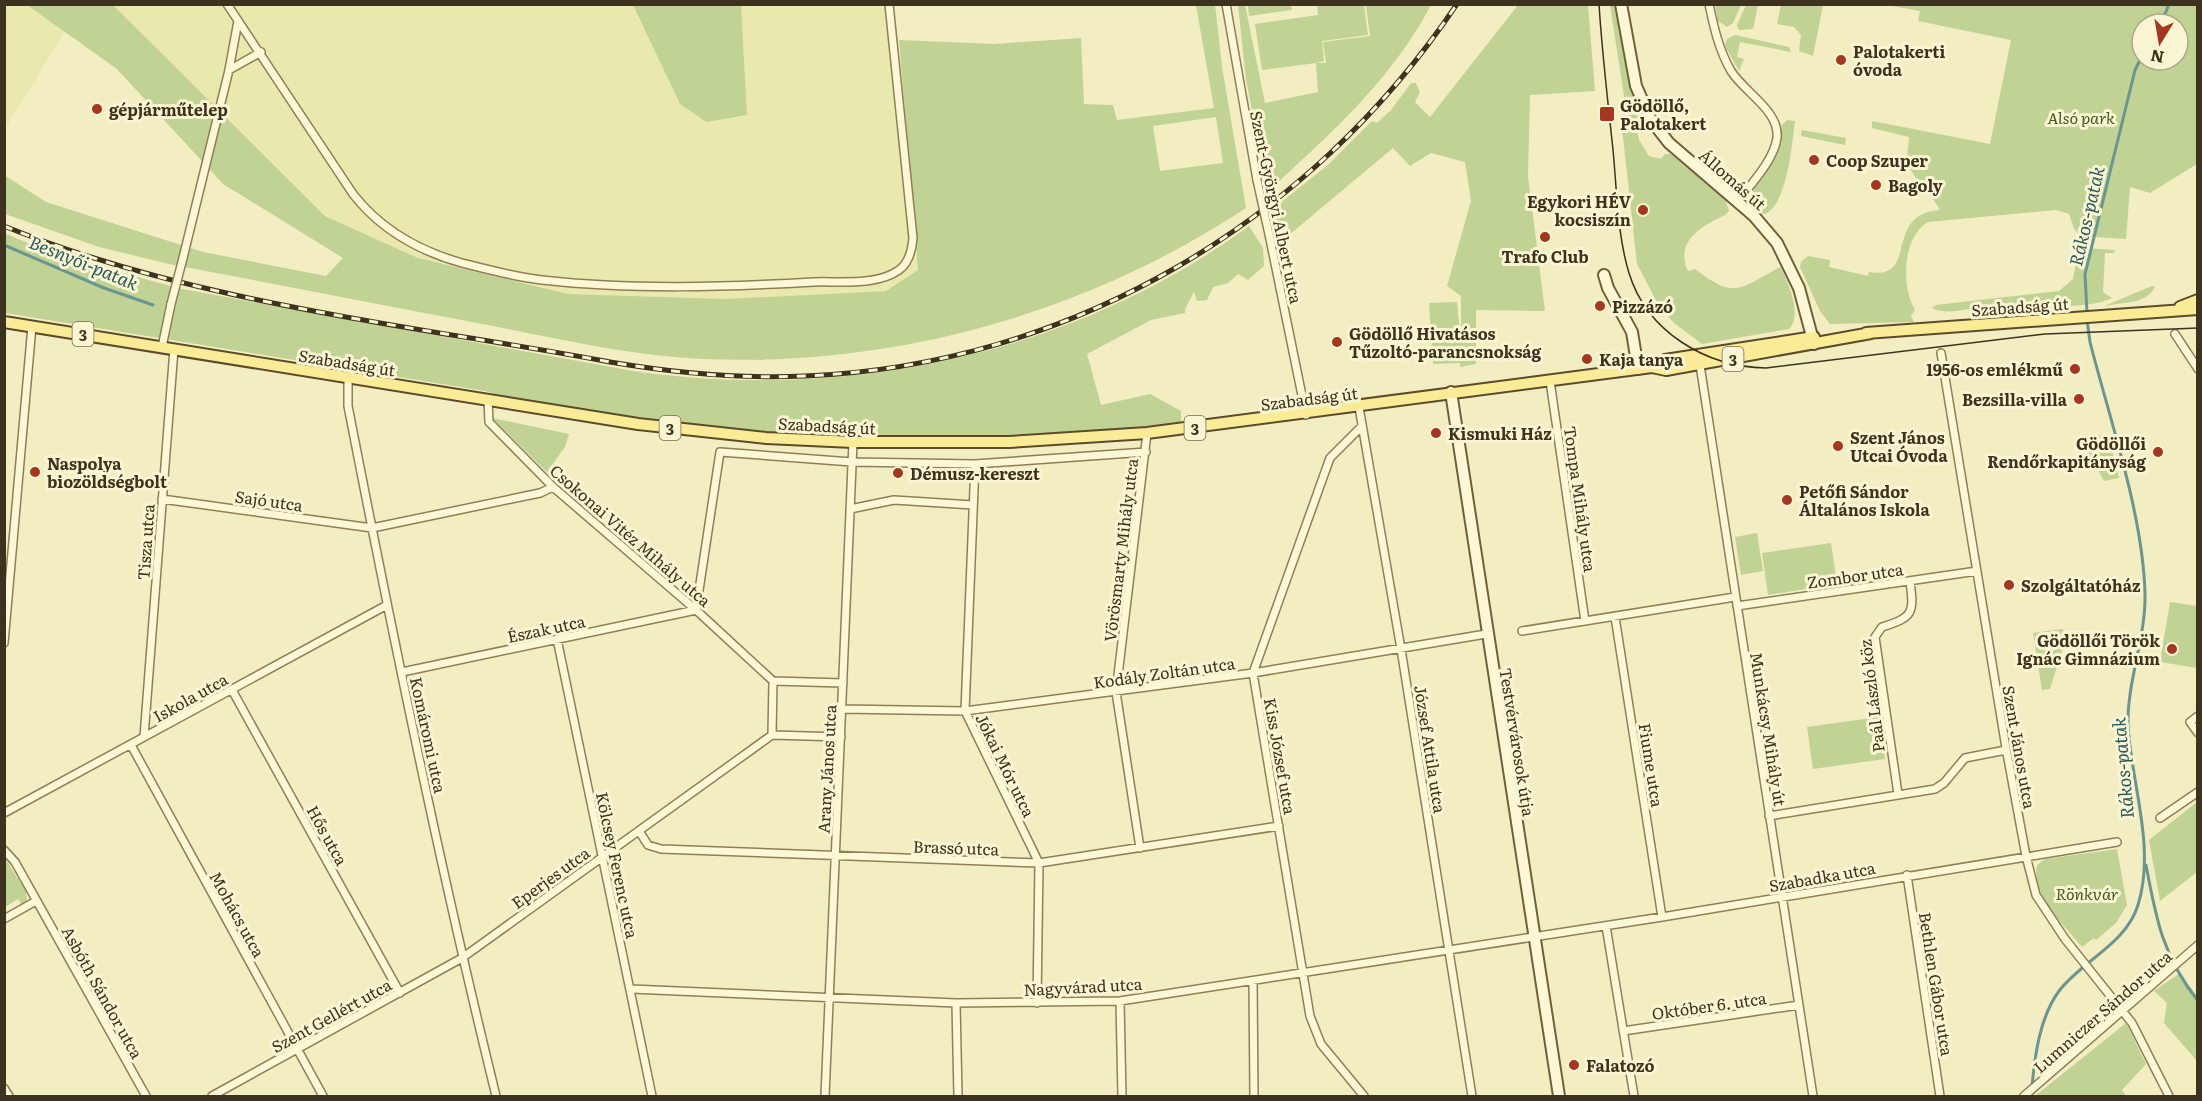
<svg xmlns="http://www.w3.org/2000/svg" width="2202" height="1101" font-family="Literata,serif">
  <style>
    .farmland { fill: #e9e9ae }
    .green { fill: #c0d294; fill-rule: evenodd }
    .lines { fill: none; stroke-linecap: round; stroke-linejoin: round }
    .stream { stroke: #6a9591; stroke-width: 3 }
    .street-casing { stroke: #8f7f57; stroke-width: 10 }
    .secondary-casing { stroke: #715f3a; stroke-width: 14 }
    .primary-casing { stroke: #5c4b2b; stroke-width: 14 }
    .street { stroke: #fcf8d6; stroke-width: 7 }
    .secondary { stroke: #fcf8d6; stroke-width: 10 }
    .primary { stroke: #faec96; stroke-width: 10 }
    .tram { stroke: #3d321d; stroke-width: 1.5 }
    .rail-casing { stroke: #3d321d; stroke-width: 5 }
    .rail { stroke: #f9f5d2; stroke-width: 3; stroke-dasharray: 9; stroke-linecap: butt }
    .street-bridge-casing { stroke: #8f7f57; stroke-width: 10; stroke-linecap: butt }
    .street-bridge { stroke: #fcf8d6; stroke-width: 7 }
    .poi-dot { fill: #a53620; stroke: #f9f5d2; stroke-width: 2 }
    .labels { text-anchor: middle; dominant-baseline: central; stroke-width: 6; stroke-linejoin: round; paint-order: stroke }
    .shield { fill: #f9f5d2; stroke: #756c53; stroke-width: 1.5 }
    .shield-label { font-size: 15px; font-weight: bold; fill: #3d321d }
    .poi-label { font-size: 16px; font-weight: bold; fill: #3d321d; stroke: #f9f5d2; text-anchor: start }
    .park-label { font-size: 16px; font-style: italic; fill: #435c21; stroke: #f9f5d2 }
    .street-label { font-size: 16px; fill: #3d321d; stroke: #f9f5d2 }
    .water-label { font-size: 18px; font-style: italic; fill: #2a595e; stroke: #f9f5d2 }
  </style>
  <rect width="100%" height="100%" fill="#f3edc2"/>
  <!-- farmland -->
  <path class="farmland" d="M5,5H27L65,31L5,129Z
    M113,5H633L680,103L747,115L741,5H895L918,270L886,291L725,299L568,294L418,258L325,216Z"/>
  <!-- green -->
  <path class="green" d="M1215,4L1222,67L1246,208C1087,313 895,367 704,359C632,356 559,339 488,325C382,305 275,284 169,264L99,247L5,214L4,175L46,202L203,252L326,276L343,258L223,184L117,69L27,5H113L325,216L418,258L568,294L725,299L886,291L918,270L899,40L994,44L1081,38L1084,104L1113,105L1117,120L1214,108L1196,5ZM1216,117L1223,163L1160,171L1153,126Z
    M633,5H741L747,115L706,122L680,104Z
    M1238,5H1245L1265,103L1318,92L1316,63L1262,70L1255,24L1318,15L1317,5H1364L1368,35L1322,41L1324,61L1316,63H1326L1323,42L1370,36L1366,5H1431C1393,77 1336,129 1277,183L1264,175L1246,79Z
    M1248,5H1291L1292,10L1249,16Z
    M1518,5H1588L1595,91L1530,95L1528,176L1545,311L1476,310V364L1460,367V363L1433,364L1429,303L1457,302L1461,345V296L1447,286L1471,201L1465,162L1431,153L1410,166L1393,148L1289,235H1279L1274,208L1329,164L1372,121L1377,123L1391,110L1411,83H1416L1420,92L1415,102L1430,117Z
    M1610,5H1617L1626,67L1645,125L1637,132L1639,140L1649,156L1661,159L1665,154H1671L1724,196L1729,211L1725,215C1702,226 1674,241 1688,271L1695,269C1735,300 1739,289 1780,267C1788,281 1803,316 1789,329L1702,344L1674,323L1659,306L1637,264L1621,119L1626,109Z
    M1715,5V4L1741,5L1733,23L1727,27L1718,21Z
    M1746,5H1758L1753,29L1739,30L1737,25Z
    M1781,5H1823L1813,56L1799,51L1801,35L1794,27L1777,24Z
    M1887,5H2197V164L2150,193L2130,187L2126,239L2081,236L2074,229L2069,214L2056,210L1928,222C1902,237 1901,287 1915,310L1911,316L1914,322L1830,324L1820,311L1800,267L1801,262L1808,256L1830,260L1829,267L1868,276L1869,272C1920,281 1882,214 1940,210C1933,196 1909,174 1908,162C1906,154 1909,145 1909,137L1872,128V121L1990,144L2011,40L1918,21L1920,11ZM2142,24H2178V60H2142Z
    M1735,35L1789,47L1791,52L1740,42L1737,57L1744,59L1739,71L1725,46L1727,39Z
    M1787,120L1795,121C1792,144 1787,205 1765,214L1759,213L1752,204C1749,182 1770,168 1779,149C1782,141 1781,133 1782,125Z
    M1802,130L1846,138L1845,145L1801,136Z
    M1249,226L1263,248L1264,266L1248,280L1238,274L1228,283L1213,287L1207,300L1197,301L1194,292L1185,309V313L1151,320L1087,354L1101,405L1150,394L1181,411V422L1075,435L972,438H822L667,425L512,399L485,391L5,313L4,233L35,246L82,258L93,265L182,289L633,371C847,402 1073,355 1249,226Z
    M2085,248L2115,250L2114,253H2105L2103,292L2112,298L2102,302C2064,311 2024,302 1986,306C1971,308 1945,316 1932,308L1936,305L2059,291L2073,279L2077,256Z
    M2152,286H2155C2147,306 2120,301 2102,307Z
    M492,418L569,434L565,447L547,472Z
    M2108,434L2119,478L2104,481L2080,437Z
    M1757,533L1763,571L1741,575L1735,537Z
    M1831,543L1837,584L1768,595L1762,553Z
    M2170,602L2197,606V668L2160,662Z
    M2063,629L2065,641L2050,689L2042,690L2033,633Z
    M1879,717L1885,759L1813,769L1807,727Z
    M2197,802V872L2160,901L2149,840Z
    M2117,849L2127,905L2116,923L2096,940L2094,938L2082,947C2065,926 2031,896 2037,865L2045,859Z
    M4,857L26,891L27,900L22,905L18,899L5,907Z
    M2180,973L2197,996V1061L2164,1023L2167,1003L2154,991Z
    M2126,1023L2146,1064L2122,1090L2126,1096H2035Z"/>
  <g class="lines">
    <!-- stream -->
    <path class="stream" d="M2161,24L2169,4
      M4,245L104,288L153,305
      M2087,313L2085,274L2135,70L2142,56
      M2146,865C2156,919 2163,957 2198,1001
      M2032,1086C2035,1054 2040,1017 2059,991C2083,960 2126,944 2138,905C2156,847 2131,783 2128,725C2127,681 2146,638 2145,594C2143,514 2110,421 2090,342L2087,320"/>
    <!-- street casing -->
    <g class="street-casing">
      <path id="street" d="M227,4L353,194C381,230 419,251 462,263C489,270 515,277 542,280C632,290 725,287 814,282C840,281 877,286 899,270C909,263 912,250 913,238L889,4
        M1226,4L1257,180
        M1709,4C1714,28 1719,50 1731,71C1744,92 1780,111 1777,138C1774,160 1751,184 1738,201
        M229,70L261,52
        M1270,239L1306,415
        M183,258L229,70L238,21
        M2175,334L2198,369
        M162,347L171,304
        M1941,353L2006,748L2026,856L2036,895L2065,939L2132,1023L2169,1096
        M1700,365L1813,1096
        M348,377V406C393,637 440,868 496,1096
        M1550,381L1585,621
        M488,400L489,422L553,487L696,610L773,681L843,683
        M1359,407L1401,649L1472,1096
        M1362,426L1330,458L1253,673L1310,1016L1321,1044L1364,1096
        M975,464L965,711L1039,863L1037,1003
        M162,499L372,528L540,493L553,487
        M850,509L894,500L973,505
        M1737,606L1977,571
        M696,610L720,452L852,462L975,464L1146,452
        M1615,617L1662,917
        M1522,631L1735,597
        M557,639L652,1096
        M4,643L32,326
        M402,672L696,610
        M773,681L772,735L841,737
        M232,690L400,993
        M842,709L965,711L1253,673L1486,634
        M2198,716L2190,722L2198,733
        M144,737L174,349
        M131,745L323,1096
        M1898,794L1875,637L1882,627C1914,617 1914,613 1910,581
        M4,813L387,605
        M1769,816L1935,789L1944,783L1965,758L2006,750
        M2160,818L2198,792
        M639,831L648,845L661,849L1039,863L1279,826
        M1140,848L1116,692L1147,433
        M4,850L15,862L146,1096
        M1907,875L1940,1096
        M4,919L36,901
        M1606,926L1634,1096
        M1253,981L1254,1096
        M631,989L956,1003L1120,1001L1662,917L2117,842
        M1120,1001L1122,1096
        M956,1003L958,1096
        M1623,1031L1799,1005
        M4,1088L9,1096
        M212,1096L462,958L772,735
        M825,1096L853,442
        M2024,1096L2198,945"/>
    </g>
    <!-- secondary casing -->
    <g class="secondary-casing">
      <path id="secondary" d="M1621,4L1636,86L1651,120L1669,143L1754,216L1777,243L1799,288L1814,344
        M1604,275L1608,288L1632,332L1638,369
        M1451,392L1559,1096"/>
    </g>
    <!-- primary casing -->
    <g class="primary-casing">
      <path id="primary" d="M2180,307L2198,300
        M4,322L638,424L766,438L853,442H1009L1147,433L1652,367L1666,370L1871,333
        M1866,333L2198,309
        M1652,367L1665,360L1814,337"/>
    </g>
    <!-- street -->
    <use href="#street" class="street"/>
    <!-- secondary -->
    <use href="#secondary" class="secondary"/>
    <!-- primary -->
    <use href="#primary" class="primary"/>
    <!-- tram -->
    <path class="tram" d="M1599,4C1602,53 1608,102 1613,150C1617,190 1617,234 1629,273C1647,332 1706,367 1766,368L2045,334L2198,328"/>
    <!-- rail casing -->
    <g class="rail-casing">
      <path id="rail" d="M4,226C194,303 410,325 610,362C675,373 739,379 805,376C1070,365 1310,223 1457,4"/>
    </g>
    <!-- rail -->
    <use href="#rail" class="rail"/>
    <!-- street-bridge casing -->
    <g class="street-bridge-casing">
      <path id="street-bridge" d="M1257,180L1270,239
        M171,304L183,258"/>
    </g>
    <!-- street-bridge -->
    <use href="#street-bridge" class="street-bridge"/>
  </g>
  <!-- markers -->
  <g class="poi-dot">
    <circle cx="1841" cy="60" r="6"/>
    <circle cx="97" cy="109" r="6"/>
    <rect x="1599" y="106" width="16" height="16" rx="3"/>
    <circle cx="1814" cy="160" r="6"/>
    <circle cx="1876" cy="185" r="6"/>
    <circle cx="1643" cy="210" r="6"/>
    <circle cx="1545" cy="237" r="6"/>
    <circle cx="1600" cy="306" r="6"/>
    <circle cx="1337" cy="342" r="6"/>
    <circle cx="1587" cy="359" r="6"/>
    <circle cx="2075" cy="369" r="6"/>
    <circle cx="2079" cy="399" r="6"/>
    <circle cx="1436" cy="433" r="6"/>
    <circle cx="1838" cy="446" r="6"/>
    <circle cx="2158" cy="452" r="6"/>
    <circle cx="35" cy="472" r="6"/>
    <circle cx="898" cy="473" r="6"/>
    <circle cx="1787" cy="500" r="6"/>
    <circle cx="2009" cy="585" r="6"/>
    <circle cx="2172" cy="649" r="6"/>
    <circle cx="1574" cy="1065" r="6"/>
  </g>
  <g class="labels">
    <!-- shield labels -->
    <g class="shield">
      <rect x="72.5" y="322" width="21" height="24" rx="4.5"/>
      <rect x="1722.5" y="347" width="21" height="24" rx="4.5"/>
      <rect x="659.5" y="416" width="21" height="24" rx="4.5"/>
      <rect x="1184.5" y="416" width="21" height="24" rx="4.5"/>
    </g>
    <g class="shield-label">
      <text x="83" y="334">3</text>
      <text x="1733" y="359">3</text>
      <text x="670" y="428">3</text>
      <text x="1195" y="428">3</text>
    </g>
    <!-- poi labels -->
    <g class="poi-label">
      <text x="1853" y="51">Palotakerti<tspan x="1853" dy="18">óvoda</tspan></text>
      <text x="1620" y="105">Gödöllő,<tspan x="1620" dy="18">Palotakert</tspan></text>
      <text x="109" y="109">gépjárműtelep</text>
      <text x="1826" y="160">Coop Szuper</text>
      <text x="1888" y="185">Bagoly</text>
      <text x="1631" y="201" text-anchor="end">Egykori HÉV<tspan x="1631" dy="18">kocsiszín</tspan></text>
      <text x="1545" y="256" text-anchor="middle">Trafo Club</text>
      <text x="1612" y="306">Pizzázó</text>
      <text x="1349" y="333">Gödöllő Hivatásos<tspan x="1349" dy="18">Tűzoltó-parancsnokság</tspan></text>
      <text x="1599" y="359">Kaja tanya</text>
      <text x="2063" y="369" text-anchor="end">1956-os emlékmű</text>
      <text x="2067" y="399" text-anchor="end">Bezsilla-villa</text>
      <text x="1448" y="433">Kismuki Ház</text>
      <text x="1850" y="437">Szent János<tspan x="1850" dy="18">Utcai Óvoda</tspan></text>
      <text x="2146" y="443" text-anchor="end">Gödöllői<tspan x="2146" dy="18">Rendőrkapitányság</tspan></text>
      <text x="47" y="463">Naspolya<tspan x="47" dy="18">biozöldségbolt</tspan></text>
      <text x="910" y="473">Démusz-kereszt</text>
      <text x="1799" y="491">Petőfi Sándor<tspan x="1799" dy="18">Általános Iskola</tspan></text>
      <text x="2021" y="585">Szolgáltatóház</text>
      <text x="2160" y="640" text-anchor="end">Gödöllői Török<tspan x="2160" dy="18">Ignác Gimnázium</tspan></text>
      <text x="1586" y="1065">Falatozó</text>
    </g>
    <!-- park labels -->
    <g class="park-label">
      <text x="2081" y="117">Alsó park</text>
      <text x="2087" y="893">Rönkvár</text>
    </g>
    <!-- street labels -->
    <g class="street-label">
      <text transform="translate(1733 179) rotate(41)">Állomás út</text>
      <text transform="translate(1277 207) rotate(78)">Szent-Györgyi Albert utca</text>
      <text transform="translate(2020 306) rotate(-4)">Szabadság út</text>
      <text transform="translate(347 362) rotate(9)">Szabadság út</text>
      <text transform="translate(1309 398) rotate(-7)">Szabadság út</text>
      <text transform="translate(827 425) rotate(3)">Szabadság út</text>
      <text transform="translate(1581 499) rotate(82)">Tompa Mihály utca</text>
      <text transform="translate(269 500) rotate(8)">Sajó utca</text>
      <text transform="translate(631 535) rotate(41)">Csokonai Vitéz Mihály utca</text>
      <text transform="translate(145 542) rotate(-86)">Tisza utca</text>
      <text transform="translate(1120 550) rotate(-83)">Vörösmarty Mihály utca</text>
      <text transform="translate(1855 575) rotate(-8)">Zombor utca</text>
      <text transform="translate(546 628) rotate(-12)">Észak utca</text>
      <text transform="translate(1164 672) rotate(-8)">Kodály Zoltán utca</text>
      <text transform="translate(1871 696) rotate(-97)">Paál László köz</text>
      <text transform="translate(190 697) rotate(-29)">Iskola utca</text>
      <text transform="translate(1769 729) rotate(81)">Munkácsy Mihály út</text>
      <text transform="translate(429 735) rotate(78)">Komáromi utca</text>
      <text transform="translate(1518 742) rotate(81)">Testvérvárosok útja</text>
      <text transform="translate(2020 747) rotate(80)">Szent János utca</text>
      <text transform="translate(1431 749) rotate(81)">József Attila utca</text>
      <text transform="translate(1281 756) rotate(80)">Kiss József utca</text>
      <text transform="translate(1006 765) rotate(64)">Jókai Mór utca</text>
      <text transform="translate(1652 765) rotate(81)">Fiume utca</text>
      <text transform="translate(826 769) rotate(-87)">Arany János utca</text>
      <text transform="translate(328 835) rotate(61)">Hős utca</text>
      <text transform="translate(956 847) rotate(2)">Brassó utca</text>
      <text transform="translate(618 865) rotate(78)">Kölcsey Ferenc utca</text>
      <text transform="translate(1822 876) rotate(-10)">Szabadka utca</text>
      <text transform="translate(550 877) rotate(-36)">Eperjes utca</text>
      <text transform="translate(238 914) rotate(61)">Mohács utca</text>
      <text transform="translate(1937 984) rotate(81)">Bethlen Gábor utca</text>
      <text transform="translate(1083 986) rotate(-3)">Nagyvárad utca</text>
      <text transform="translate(103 992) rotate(61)">Asbóth Sándor utca</text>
      <text transform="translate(1709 1005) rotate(-8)">Október 6. utca</text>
      <text transform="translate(2102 1011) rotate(-41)">Lumniczer Sándor utca</text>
      <text transform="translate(331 1015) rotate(-29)">Szent Gellért utca</text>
    </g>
    <!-- water labels -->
    <g class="water-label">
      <text transform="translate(2086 216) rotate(-77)">Rákos-patak</text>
      <text transform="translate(84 262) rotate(22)">Besnyői-patak</text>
      <text transform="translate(2122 768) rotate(-95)">Rákos-patak</text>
    </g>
  </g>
  <!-- border -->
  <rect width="2202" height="1101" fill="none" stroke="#3d321d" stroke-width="12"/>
  <!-- north arrow -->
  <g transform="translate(2160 42) rotate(191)"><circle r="28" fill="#f9f5d2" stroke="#aea78a" stroke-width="1.5"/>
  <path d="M0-4.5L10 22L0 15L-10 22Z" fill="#a53620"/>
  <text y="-9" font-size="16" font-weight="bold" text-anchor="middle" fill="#3d321d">N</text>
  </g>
</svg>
